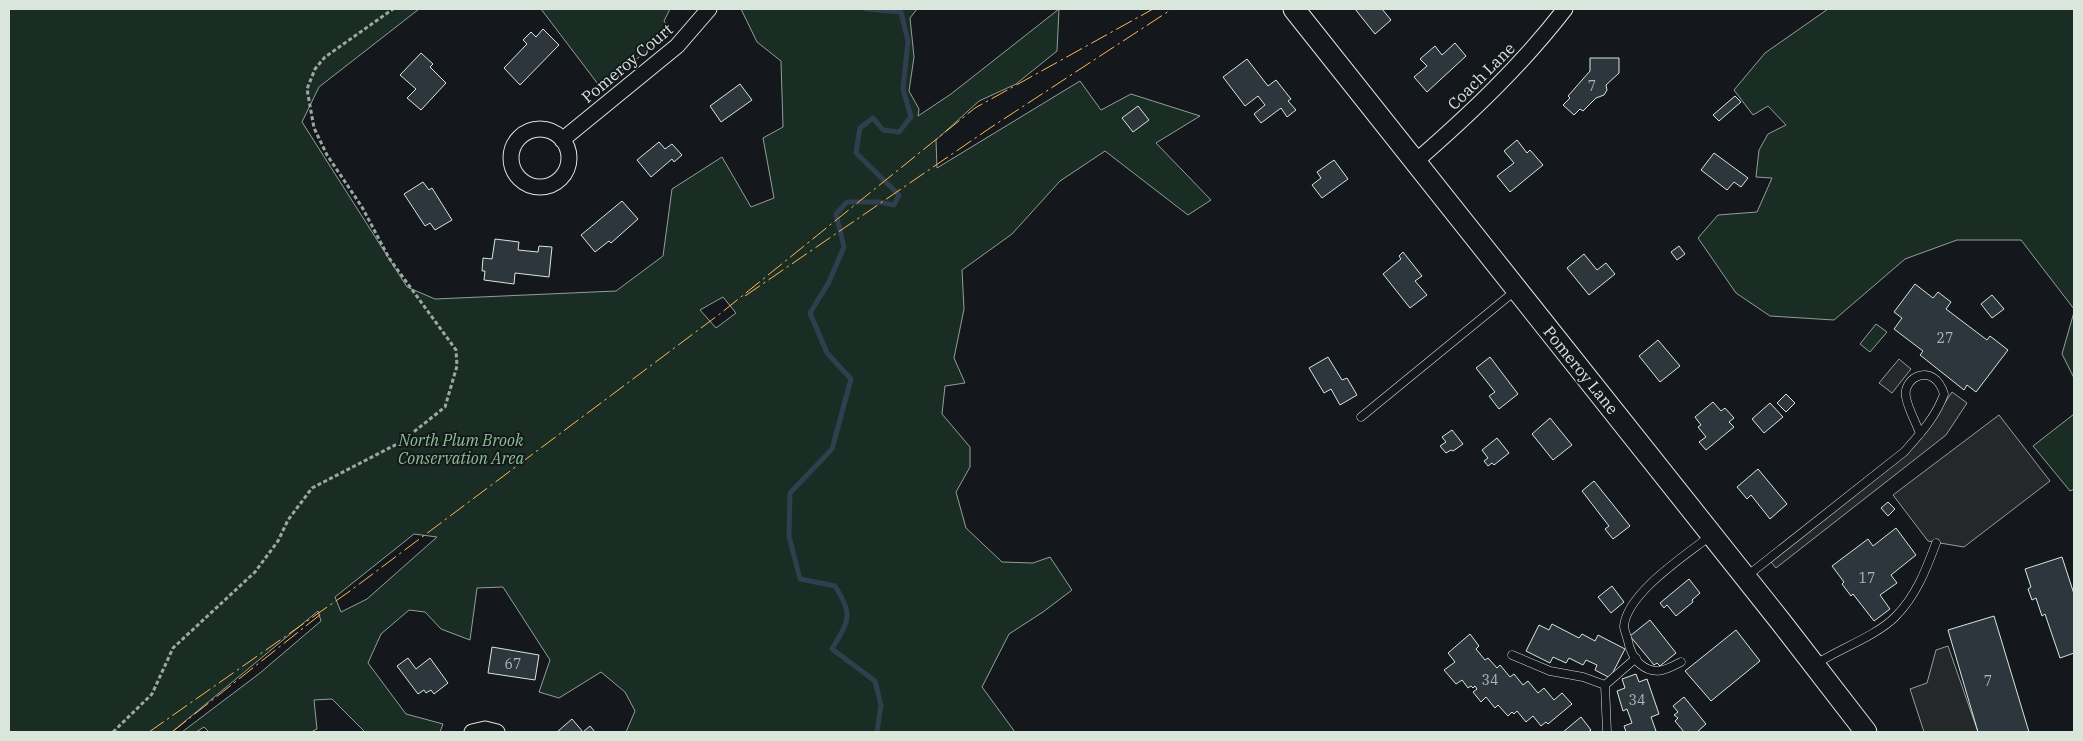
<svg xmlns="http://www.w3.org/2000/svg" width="2083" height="741" font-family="'IBM Plex Serif',serif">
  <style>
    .green { fill: #1a2d24; stroke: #939e99; fill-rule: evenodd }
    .parking { fill: #24282b; stroke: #939e99 }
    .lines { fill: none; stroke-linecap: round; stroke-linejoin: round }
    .stream { stroke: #2f3f4d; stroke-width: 5 }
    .building { fill: #2c363c; stroke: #d8e6dc }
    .lane-casing { stroke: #d8e6dc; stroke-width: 9 }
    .street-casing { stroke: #d8e6dc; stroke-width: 17 }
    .secondary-casing { stroke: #d8e6dc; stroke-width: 23 }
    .path { stroke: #9da8a2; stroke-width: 3; stroke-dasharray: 4 2.5; stroke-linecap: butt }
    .lane { stroke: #14181c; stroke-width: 8 }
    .street { stroke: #14181c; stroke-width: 15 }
    .secondary { stroke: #14181c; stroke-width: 21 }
    .power { stroke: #ffb74d; stroke-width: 1; stroke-dasharray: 18 4 2.5 4; stroke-linecap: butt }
    .labels { text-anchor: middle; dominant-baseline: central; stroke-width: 4; stroke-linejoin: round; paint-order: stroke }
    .number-label { font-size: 14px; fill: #adbab4 }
    .street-label { font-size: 16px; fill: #d8e6dc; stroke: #14181c }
    .park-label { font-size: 16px; font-style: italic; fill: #8ac095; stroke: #14181c }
  </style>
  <rect width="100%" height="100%" fill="#14181c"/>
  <!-- green -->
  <path class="green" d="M9,9H419L319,87L302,122L407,287L435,299L616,291L663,256L672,189L722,157L751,207L774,198L763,138L783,127L781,61L757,42L741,9H917L910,18L914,57L909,91L919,109L918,116L951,94L1059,9L1057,51L1016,84L979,101L936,140L937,168L1080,81L1101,110L1131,94L1200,116L1156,143L1211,200L1188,215L1105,151L1060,181L1012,234L962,270L964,309L954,358L965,383L945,386L942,414L970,447V467L956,492L966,528L1002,562L1033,563L1050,557L1072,590L1043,612L1009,634L982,687L1015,732H626L635,711L625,692L601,672L559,698L539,692L550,660L503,587L477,588L470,640L441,629L425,612L409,610L381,634L368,663L406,714L443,724L440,732H365L332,699L314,700L317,729L311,732H209L204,727L196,732H182L260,673L321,621L318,611L172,732H9ZM723,297L736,313L716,328L700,310ZM414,534L437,537L367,599L341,612L335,597Z
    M541,9H670L664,21L671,31L601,88Z
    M1828,9H2074V309L2021,240H1957L1905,259L1834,320L1770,316L1736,293L1698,238L1718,215L1757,212L1772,178L1756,177L1759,150L1768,134L1786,125L1768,106L1753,115L1734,90L1765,53Z
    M2074,312V378L2062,354Z
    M1876,324L1887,332L1870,352L1860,344Z
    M2074,414V489L2070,491L2033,446Z"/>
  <!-- parking -->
  <path class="parking" d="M1899,359L1911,369L1892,393L1879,383Z
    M1952,392L1967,403L1946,435L1776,568L1771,562L1924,434Z
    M1999,415L2050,481L1964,547L1928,541L1893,495Z
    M1948,646L1978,732H1924L1910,689L1927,683L1936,650Z"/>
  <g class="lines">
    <!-- stream -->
    <path class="stream" d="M866,9L901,12L908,41L903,89L911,117L899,132L883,130L873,118L860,128L856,153L899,195L894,205L879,202H847L836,214L844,247L829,282L810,313L827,353L851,379L832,449L790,493L789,536L800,579L835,586C854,616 849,620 832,649L875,681L881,705L877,732"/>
  </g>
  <!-- building -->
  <path class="building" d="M1355,9H1382L1391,20L1375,34Z
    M543,29L559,45L520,85L504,68L527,44L523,40L531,32L536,37Z
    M1455,43L1466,56L1427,92L1414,77L1427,66L1420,59L1435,46L1442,55Z
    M421,53L433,64L430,67L446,83L421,110L407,98L416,89L400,75Z
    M1590,58H1619V73L1606,85L1607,90L1604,95L1596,98L1583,111L1580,109L1574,115L1563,105L1570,98L1568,96L1590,71Z
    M1247,59L1268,86L1276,80L1291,99L1288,101L1296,110L1287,117L1281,108L1261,123L1254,114L1265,105L1258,96L1245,106L1223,77Z
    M740,84L752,100L721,122L710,106Z
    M1735,96L1741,102L1719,121L1713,115Z
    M1138,106L1149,120L1133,132L1122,118Z
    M1517,140L1527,153L1530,150L1543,165L1510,192L1497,176L1514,163L1504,151Z
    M659,142L665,149L672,144L682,155L674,162L672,159L651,177L637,160Z
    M1714,153L1748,178L1741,187L1734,182L1727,190L1701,170Z
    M1334,160L1348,179L1322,198L1312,185L1321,178L1317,172Z
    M423,182L429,190L432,188L452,220L435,230L430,223L425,226L404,194Z
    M622,201L638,219L611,243L609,241L595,252L581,235Z
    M495,239L519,242L518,250L538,252L539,246L552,247L549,277L515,273L514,284L484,280L485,271H482L483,258L492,259Z
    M1679,246L1685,254L1677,260L1671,252Z
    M1403,252L1422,276L1415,281L1427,295L1410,308L1383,274L1401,259L1399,256Z
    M1584,254L1597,270L1606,263L1615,274L1589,295L1567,268Z
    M1915,284L1933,298L1938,292L1951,302L1946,309L1987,340L1990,336L2008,350L1976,392L1967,385L1964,390L1920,355L1923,351L1894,329L1902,318L1894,312Z
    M1992,295L2004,309L1992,318L1981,304Z
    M1658,340L1680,366L1660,382L1639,356Z
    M1328,357L1342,380L1347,378L1357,395L1340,405L1331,389L1324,393L1309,368Z
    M1490,357L1518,394L1499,409L1489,396L1495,392L1476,368Z
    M1786,394L1795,403L1786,412L1777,403Z
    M1713,402L1721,411L1725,408L1734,418L1729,422L1734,427L1706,450L1699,442L1706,437L1698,427L1701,425L1695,417Z
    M1770,403L1783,417L1764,433L1752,419Z
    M1550,418L1572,445L1553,460L1532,434Z
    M1452,430L1463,444L1453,451L1451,450L1446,453L1440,446L1446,442L1442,437Z
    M1497,438L1509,453L1494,465L1492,463L1488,466L1484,461L1488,458L1482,450Z
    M1758,469L1787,504L1770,519L1751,495L1747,499L1737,487Z
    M1594,481L1630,526L1613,539L1605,529L1609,526L1582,491Z
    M1888,502L1895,509L1888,516L1881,508Z
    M1896,528L1916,555L1891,575L1897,583L1880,595L1890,609L1874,621L1853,594L1851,596L1842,584L1844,582L1832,566L1868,539L1873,546Z
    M2062,557L2074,594V653L2060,658L2045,614L2042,616L2036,598L2032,600L2028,589L2031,587L2025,569Z
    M1689,579L1700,593L1692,600L1693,602L1676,616L1667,605L1664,608L1660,603Z
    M1612,586L1624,602L1611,613L1598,597Z
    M1994,616L2029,732H1978L1948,630Z
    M1650,620L1676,653L1660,666L1657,663L1654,665L1630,636Z
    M1552,624L1579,638L1582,634L1595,641L1598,635L1625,649L1610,678L1595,670L1597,665L1586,660L1583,665L1569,658L1566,663L1553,657L1550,663L1526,651L1539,625L1549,630Z
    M1736,630L1760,661L1711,701L1685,671Z
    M1470,634L1479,646L1476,649L1485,660L1488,658L1497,668L1500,665L1510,677L1514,674L1523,685L1528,681L1538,693L1544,688L1554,700L1562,693L1572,704L1548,724L1546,722L1541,726L1533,716L1526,722L1517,711L1514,714L1512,712L1508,716L1498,705L1495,708L1486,697L1481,702L1473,692L1477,689L1475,686L1473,688L1471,686L1468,688L1462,680L1456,684L1444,670L1455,662L1448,653Z
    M492,647L539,655L535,680L488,673Z
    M408,658L416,669L430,658L448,683L434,694L431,690L426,693L424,690L418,694L397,666Z
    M1636,674L1639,682L1647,679L1659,714L1651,717L1656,731L1653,732H1626L1624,726L1632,723L1627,709L1623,711L1617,691L1625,688L1622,679Z
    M1684,697L1706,724L1697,732H1684L1675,721L1678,718L1674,715L1678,712L1673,706Z
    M1581,717L1591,730L1588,732H1563Z
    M572,719L583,732L590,726L595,732H557Z"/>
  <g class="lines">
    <!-- lane casing -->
    <g class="lane-casing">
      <path id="lane" d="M1361,417L1515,291
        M1747,576L1904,452C1920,434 1936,417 1944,394C1934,361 1902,377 1906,397C1908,409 1916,422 1920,434
        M1512,655L1550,671L1583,677L1605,685L1636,658
        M1681,662C1666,670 1654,676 1640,664C1634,659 1629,648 1628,641C1627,636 1624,630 1624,626C1627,593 1686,555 1710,536
        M1816,664C1839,649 1876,636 1895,617C1916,596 1926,570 1936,543
        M1605,685L1607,732"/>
    </g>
    <!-- street casing -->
    <g class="street-casing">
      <path id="street" d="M511 158a29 29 0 1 1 58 0a29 29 0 1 1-58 0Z
        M562,140L677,46L709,9
        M1415,162C1469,115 1521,66 1565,9
        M472,732L485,729L497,732"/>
    </g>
    <!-- secondary casing -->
    <g class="secondary-casing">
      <path id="secondary" d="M1294,9L1781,622L1866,732"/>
    </g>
    <!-- path -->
    <path class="path" d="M113,732L152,694L173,648L255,572L278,541L288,520L312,488L401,442L445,407L457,366L456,350L389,258L362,207L327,155L314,128L307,89L315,69L325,57L393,9"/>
    <!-- lane -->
    <use href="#lane" class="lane"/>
    <!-- street -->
    <use href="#street" class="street"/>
    <!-- secondary -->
    <use href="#secondary" class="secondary"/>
    <!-- power -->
    <path class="power" d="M745,296L990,128L1172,9
      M149,732L350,591L721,313L975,108L1153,9
      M172,732L321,614"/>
  </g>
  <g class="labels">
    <!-- number labels -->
    <g class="number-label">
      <text x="1592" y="86">7</text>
      <text x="1945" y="338">27</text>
      <text x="1867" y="578">17</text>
      <text x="513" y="664">67</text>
      <text x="1490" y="680">34</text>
      <text x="1988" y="681">7</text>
      <text x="1637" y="700">34</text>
    </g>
    <!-- street labels -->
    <g class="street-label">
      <text transform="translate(627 63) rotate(-40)">Pomeroy Court</text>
      <text transform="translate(1481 76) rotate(-45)">Coach Lane</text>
      <text transform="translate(1581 370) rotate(51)">Pomeroy Lane</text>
    </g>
    <!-- park labels -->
    <g class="park-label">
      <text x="461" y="440">North Plum Brook<tspan x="461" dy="18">Conservation Area</tspan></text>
    </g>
  </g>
  <!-- border -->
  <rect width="2083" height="741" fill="none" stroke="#d8e6dc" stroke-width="20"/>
</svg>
